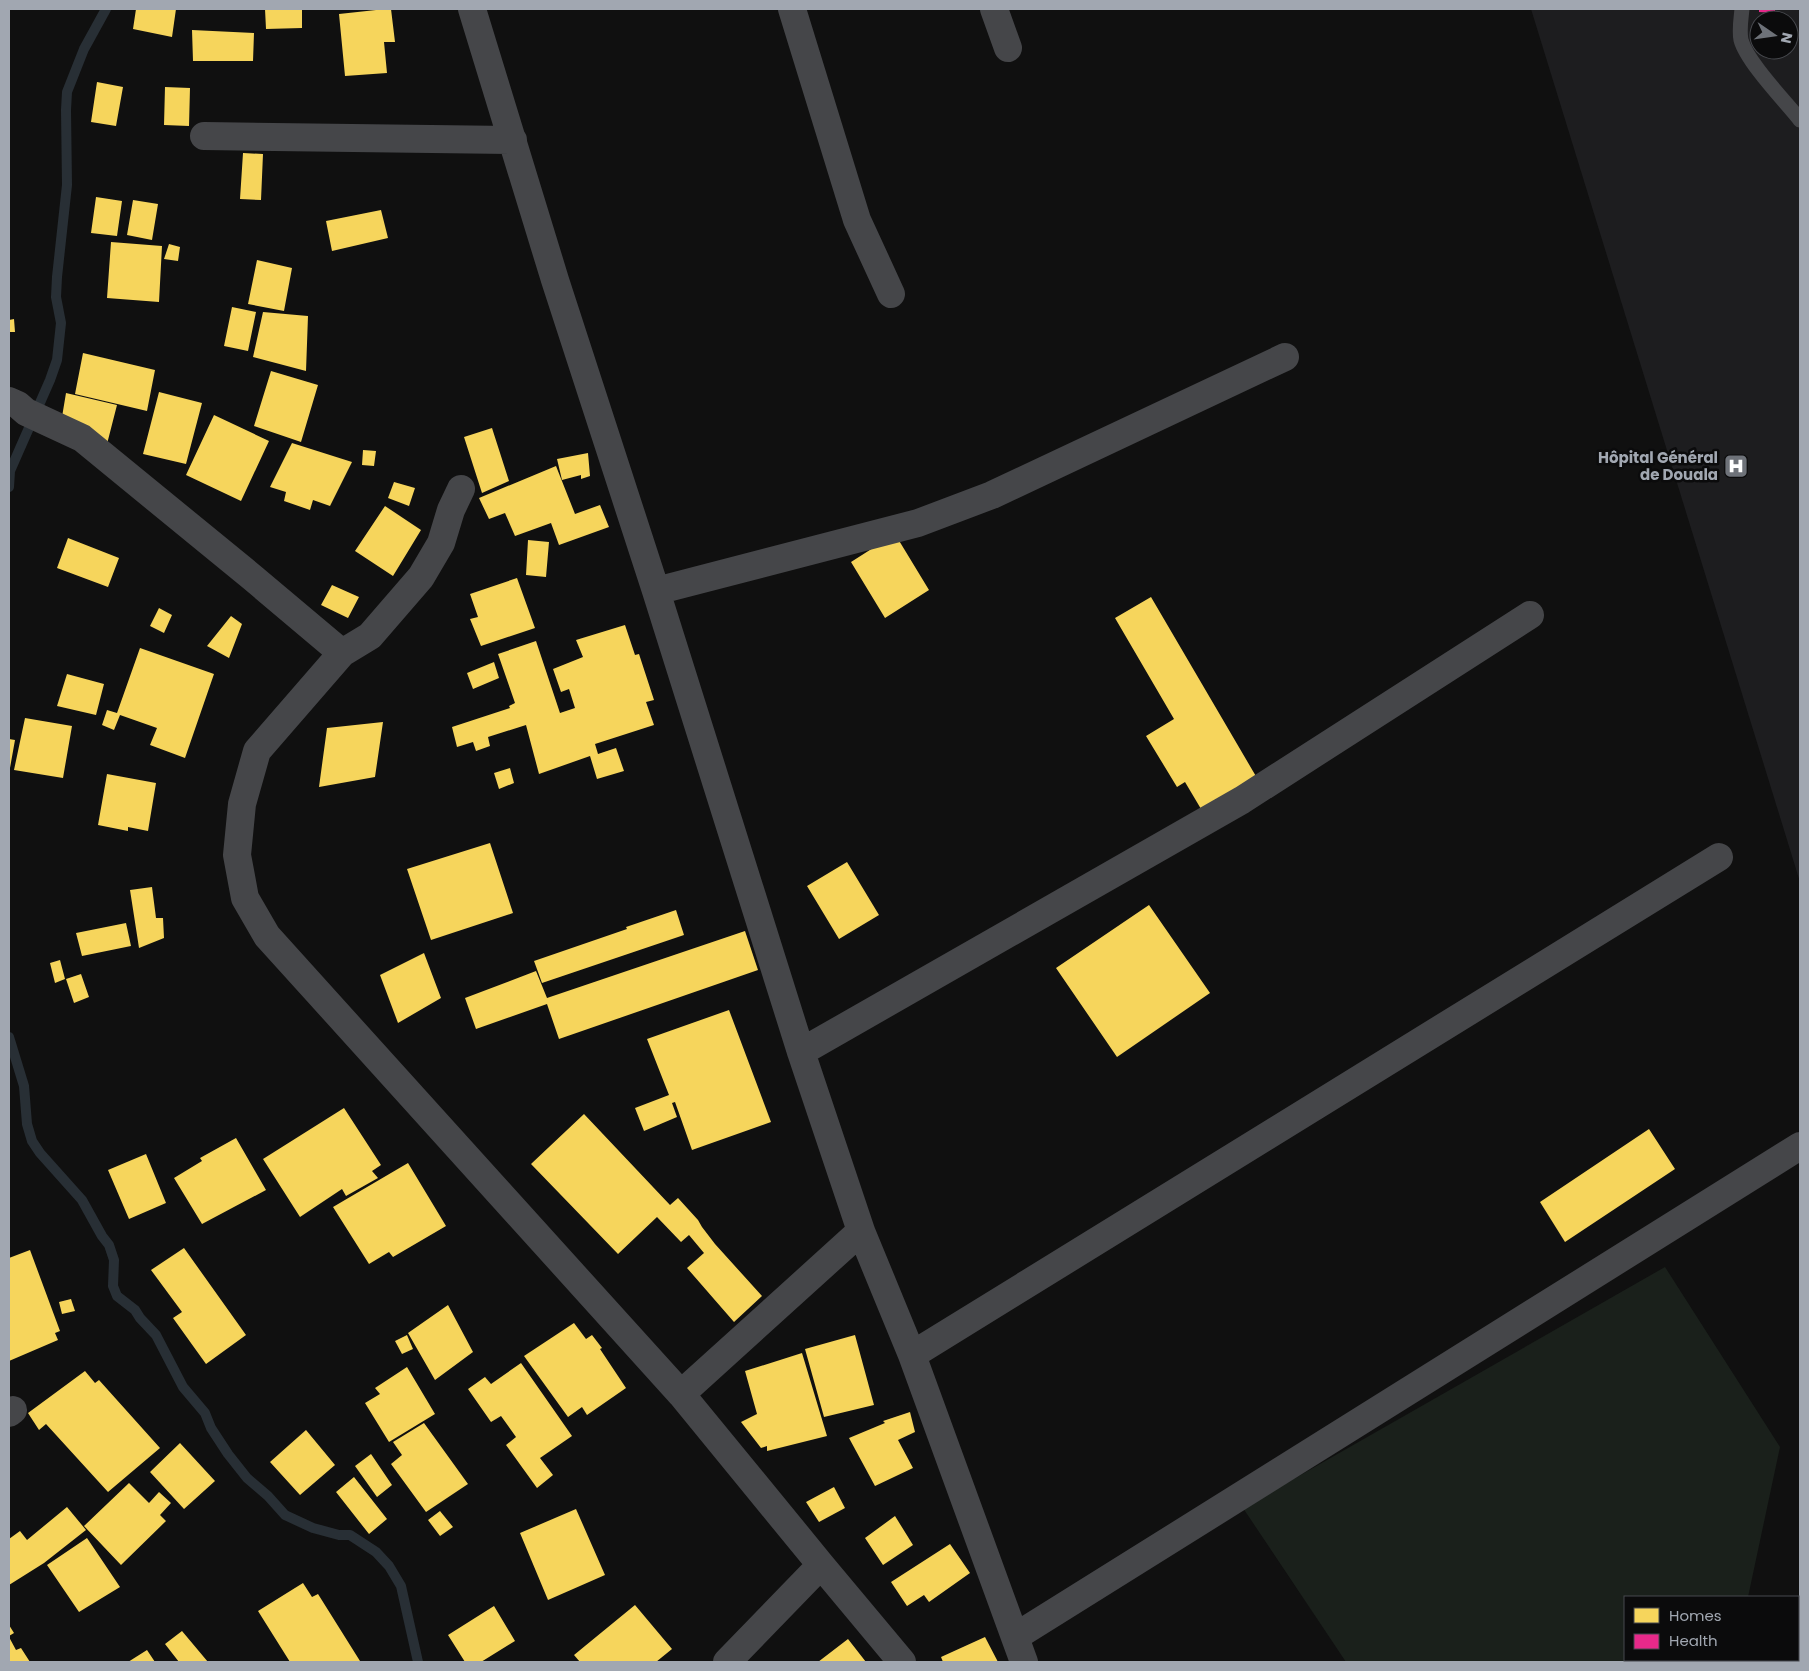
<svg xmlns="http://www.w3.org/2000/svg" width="1809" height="1671" font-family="Poppins,sans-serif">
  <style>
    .built { fill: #1d1d1f; fill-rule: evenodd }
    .green { fill: #1a201b }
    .homes { fill: #f6d55c }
    .health { fill: #e7298a }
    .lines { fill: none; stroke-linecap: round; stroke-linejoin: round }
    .stream { stroke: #282f35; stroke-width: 10 }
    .service { stroke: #454649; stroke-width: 15 }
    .minor { stroke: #454649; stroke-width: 28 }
    .labels { text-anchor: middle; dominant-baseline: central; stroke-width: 5; stroke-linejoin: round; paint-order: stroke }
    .poi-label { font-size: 15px; font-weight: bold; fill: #a1a7b1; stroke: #0b0b0c; text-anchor: end }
  </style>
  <rect width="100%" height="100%" fill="#101010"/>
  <!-- built -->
  <path class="built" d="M1531,9H1800V882ZM1759,20H1789V50H1759Z"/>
  <!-- green -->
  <path class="green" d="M1665,1267L1780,1447L1748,1597H1625V1660H1681L1677,1662H1346L1243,1508Z"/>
  <!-- homes -->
  <path class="homes" d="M136,9H176L172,37L133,29Z
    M265,9H302V28L266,29Z
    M376,9H391L395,42H384L387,73L345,76L339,14L376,10Z
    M192,30L254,33L253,61H193Z
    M97,82L123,87L116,126L91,122Z
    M165,87L190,88L189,126L164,125Z
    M243,153L263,154L261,200L240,199Z
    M96,197L122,201L117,236L91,233Z
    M133,200L158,204L152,240L127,235Z
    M381,210L388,238L332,251L326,221Z
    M111,242L162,246L159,302L107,298Z
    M169,244L180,247L178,261L164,259Z
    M257,260L292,268L284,311L248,304Z
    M232,307L256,312L248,351L224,346Z
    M263,312L308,316L306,371L253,357Z
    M14,319L15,332H9V320Z
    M83,353L155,370L147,411L75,394Z
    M271,371L318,385L301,442L254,426Z
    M159,392L202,403L186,464L143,454Z
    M66,393L117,405L107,444L62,417Z
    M214,415L269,441L241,501L186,475Z
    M492,428L509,481L482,493L464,437Z
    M292,443L352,462L330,506L313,500L310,510L284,501L286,492L270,487Z
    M363,450L376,451L374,466L362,465Z
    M588,453L590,476L581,479V475L562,480L557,459Z
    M556,466L575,514L600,505L609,527L559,545L551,523L515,536L505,513L489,519L479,498Z
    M394,482L415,488L409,506L388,498Z
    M385,506L421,530L393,576L355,551Z
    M895,534L929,590L885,618L851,562Z
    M68,538L119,558L108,587L57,568Z
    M528,540L549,542L546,577L526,575Z
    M517,578L535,628L481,646L470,619L478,617L470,594Z
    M332,585L359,597L348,618L321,605Z
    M1151,597L1257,778L1204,814L1185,782L1177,787L1146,736L1174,719L1115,618Z
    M159,608L172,615L164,633L150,626Z
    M231,616L242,624L229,658L207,646Z
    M625,625L635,655L639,654L654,700L646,702L654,725L595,744L598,754L616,748L624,771L597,779L590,756L539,774L526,725L488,737L490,746L476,751L473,742L457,747L452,727L510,708L509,706L515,703L498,654L536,641L560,713L575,708L569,689L561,692L553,669L583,657L576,640Z
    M140,648L214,674L185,758L150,745L157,728L120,715L114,730L102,725L107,710L117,713Z
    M494,662L499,678L473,689L467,673Z
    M67,674L104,684L96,715L57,706Z
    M25,718L72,726L63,778L14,770Z
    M383,722L375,777L319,787L327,728Z
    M9,739L15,740L10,768L9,767Z
    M510,768L514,783L499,789L494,773Z
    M107,774L156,783L148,831L128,827V831L98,825Z
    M490,843L513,913L431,940L407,869Z
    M847,862L879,915L839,939L807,886Z
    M152,887L156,918H163L164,938L139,948L130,890Z
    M1149,905L1210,993L1117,1057L1056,968Z
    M676,910L684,935L542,983L534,961L627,929L626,927Z
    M126,923L131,946L82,956L76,933Z
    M745,931L758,970L559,1039L547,1004L476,1029L465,998L536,971L547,998Z
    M424,953L441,998L398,1023L380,975Z
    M60,960L65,979L55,983L50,963Z
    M81,974L89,997L74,1003L66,979Z
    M729,1010L771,1122L692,1150L675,1102L672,1103L677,1117L644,1131L635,1108L669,1095L647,1039Z
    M344,1108L381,1165L372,1171L378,1178L346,1196L342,1189L300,1217L263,1159Z
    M584,1114L670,1205L678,1198L698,1220L702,1227L715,1244L762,1296L734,1322L687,1268L704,1253L689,1235L681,1242L657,1217L618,1254L531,1164Z
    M1649,1129L1675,1169L1565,1242L1540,1202Z
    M236,1138L266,1190L202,1224L174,1178L202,1161L200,1158Z
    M146,1154L166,1203L129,1219L108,1170Z
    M408,1163L446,1226L393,1257L389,1252L369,1264L333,1207Z
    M184,1248L246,1335L206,1364L173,1318L182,1312L151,1270Z
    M30,1250L60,1331L55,1333L58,1340L9,1361V1258Z
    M71,1299L75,1311L62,1314L59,1302Z
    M448,1305L473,1352L435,1380L408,1333Z
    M574,1323L586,1339L592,1335L602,1348L600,1349L626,1388L587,1415L582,1407L568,1417L524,1356Z
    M407,1335L413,1349L402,1354L395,1341Z
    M855,1335L874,1405L824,1417L805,1349Z
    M802,1353L827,1436L767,1451V1446L761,1448L741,1422L757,1414L745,1371Z
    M521,1363L572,1436L540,1458L553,1475L537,1488L506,1445L516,1437L501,1416L491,1422L468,1389L485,1377L491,1384Z
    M407,1367L435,1414L389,1442L365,1403L380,1394L375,1388Z
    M85,1371L95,1383L99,1380L160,1448L108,1492L46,1424L39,1430L28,1413Z
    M910,1412L915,1432L898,1440L913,1468L875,1486L849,1438L885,1423L883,1421Z
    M424,1423L468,1484L426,1512L391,1464L402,1455L393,1442Z
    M306,1430L335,1465L300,1495L270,1462Z
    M180,1443L215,1481L184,1509L150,1472Z
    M371,1454L392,1485L377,1497L355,1466Z
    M354,1477L387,1519L369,1534L336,1492Z
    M129,1483L149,1503L159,1492L171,1503L160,1515L166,1521L121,1565L84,1526Z
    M834,1487L845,1508L819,1522L806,1502Z
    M67,1507L86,1530L44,1563L9,1585V1539L20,1531L27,1540Z
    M576,1509L605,1575L548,1600L520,1533Z
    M440,1511L453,1527L440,1536L428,1520Z
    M895,1516L913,1545L883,1565L865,1538Z
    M87,1538L120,1587L79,1612L47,1565Z
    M950,1544L970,1573L929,1602L924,1595L907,1606L891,1582Z
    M303,1583L312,1597L318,1594L360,1661L290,1662L258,1611Z
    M635,1605L672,1649L656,1662H580L574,1655Z
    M494,1606L515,1641L481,1662H465L448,1635Z
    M9,1625L14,1633L9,1636Z
    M182,1631L208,1662H179L165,1644Z
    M9,1637L16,1650L21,1648L30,1662H9Z
    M985,1637L998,1662H943L941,1657Z
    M848,1639L866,1662H818Z
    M147,1650L155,1662H128Z"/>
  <!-- health -->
  <path class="health" d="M1759,9H1775V13L1759,12Z"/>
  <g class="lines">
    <!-- stream -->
    <path class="stream" d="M9,487L10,471L50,380L57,360L61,323L56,297L57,277L67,185L66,110L67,92L84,49L106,9
      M9,1037L24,1086L27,1124L32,1141L40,1153L82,1200L102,1236L109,1245L114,1260L113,1286L117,1296L135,1310L140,1318L156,1335L183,1387L205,1413L211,1428L228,1454L247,1478L268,1496L285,1515L313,1528L339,1535H350L376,1552L389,1566L401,1586L418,1662"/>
    <!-- service -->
    <path class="service" d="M1742,9C1741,19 1739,30 1741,40C1747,62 1785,101 1800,120"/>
    <!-- minor -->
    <path class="minor" d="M472,9L555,280L656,591L801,1052L861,1231L912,1355L1024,1662
      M792,9L857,220L891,294
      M994,9L1008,48
      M204,136L513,140
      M9,401L18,405L26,412L82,438L253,578L342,653L257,751L242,804L237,855L245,898L267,936L681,1394L821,1565L902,1662
      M656,591L918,523L992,495L1285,357
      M342,653L370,636L421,577L441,543L451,510L461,489
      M801,1052L1242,800L1530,615
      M912,1355L1719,857
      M681,1394L861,1231
      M9,1413L13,1410
      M1015,1637L1800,1146
      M727,1662L821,1565"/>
  </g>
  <!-- icons -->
  <defs>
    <g id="hospital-square" transform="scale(1.25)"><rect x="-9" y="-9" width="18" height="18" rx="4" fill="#6e7279" stroke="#0b0b0c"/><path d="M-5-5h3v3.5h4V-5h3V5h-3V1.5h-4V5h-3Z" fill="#fff"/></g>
  </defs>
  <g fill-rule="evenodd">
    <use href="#hospital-square" x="1736" y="466"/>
  </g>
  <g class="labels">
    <!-- poi labels -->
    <g class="poi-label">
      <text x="1718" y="457">Hôpital Général<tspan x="1718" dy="17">de Douala</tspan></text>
    </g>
  </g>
  <!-- border -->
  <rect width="1809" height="1671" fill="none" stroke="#a1a7b1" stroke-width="20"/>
  <!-- legend -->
  <rect x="1624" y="1596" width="175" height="65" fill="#0b0b0c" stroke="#47494e"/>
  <rect x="1634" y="1608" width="25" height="15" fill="#f6d55c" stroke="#47494e"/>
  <text x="1669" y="1621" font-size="15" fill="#a1a7b1">Homes</text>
  <rect x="1634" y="1634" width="25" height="15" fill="#e7298a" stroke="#47494e"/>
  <text x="1669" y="1646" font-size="15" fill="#a1a7b1">Health</text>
  <!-- north arrow -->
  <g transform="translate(1774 35) rotate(103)"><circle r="24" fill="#0b0b0c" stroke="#47494e"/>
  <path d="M0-4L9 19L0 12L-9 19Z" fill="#6e7279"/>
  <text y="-8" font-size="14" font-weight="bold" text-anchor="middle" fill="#a1a7b1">N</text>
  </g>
</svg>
